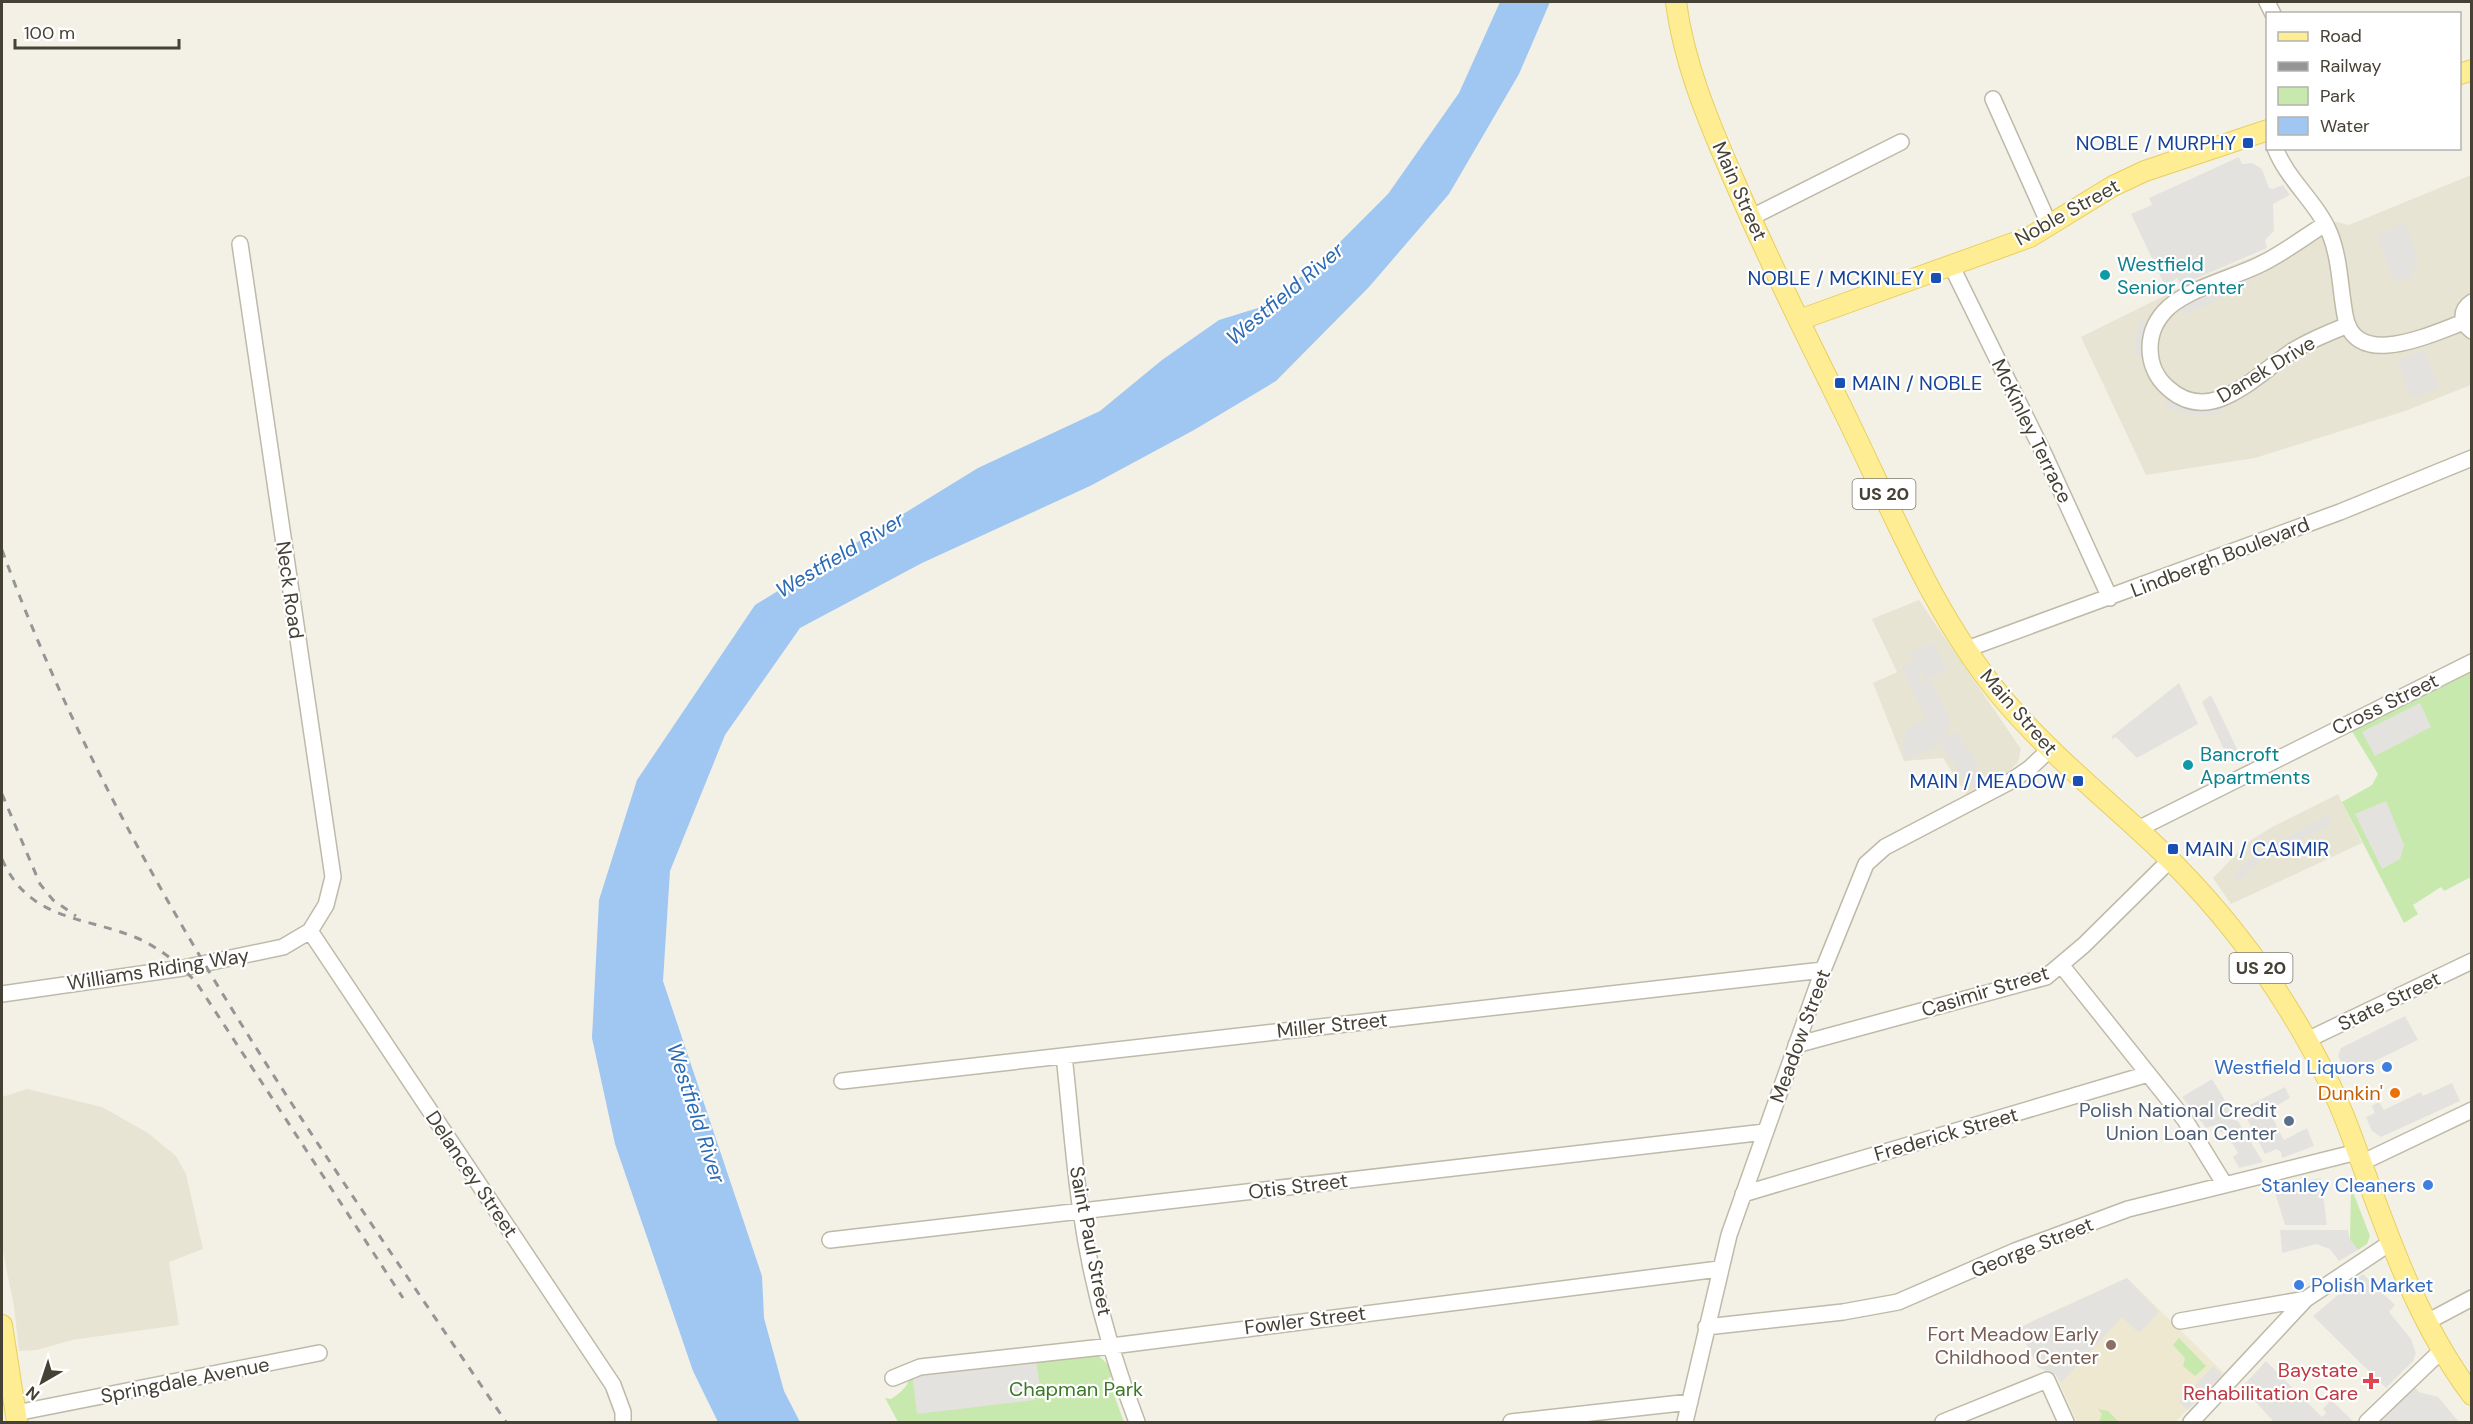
<svg xmlns="http://www.w3.org/2000/svg" width="2473" height="1424" font-family="'DM Sans',sans-serif">
  <style>
    .residential { fill: #e7e4d4 }
    .education { fill: #ede8cf }
    .green { fill: #c7e9ad }
    .parking { fill: #e4e2de }
    .water { fill: #a0c6f2 }
    .lines { fill: none; stroke-linecap: round; stroke-linejoin: round }
    .minor-casing { stroke: #bfbaa8; stroke-width: 18 }
    .major-casing { stroke: #e7cf60; stroke-width: 22 }
    .minor { stroke: #fff; stroke-width: 15 }
    .major { stroke: #ffed93; stroke-width: 20 }
    .rail { stroke: #959595; stroke-width: 3; stroke-dasharray: 8 8; stroke-linecap: butt }
    .transit-dot { fill: #1a4fb4; stroke: #fff; stroke-width: 2 }
    .culture-dot { fill: #0f9aa8; stroke: #fff; stroke-width: 2 }
    .shop-dot { fill: #3f7fe0; stroke: #fff; stroke-width: 2 }
    .food-dot { fill: #e8710a; stroke: #fff; stroke-width: 2 }
    .service-dot { fill: #5c6f8a; stroke: #fff; stroke-width: 2 }
    .education-dot { fill: #8d6e63; stroke: #fff; stroke-width: 2 }
    .health-dot { fill: #e0444e; stroke: #fff; stroke-width: 2 }
    .labels { text-anchor: middle; dominant-baseline: central; stroke-width: 4.5; stroke-linejoin: round; paint-order: stroke }
    .shield { fill: #fff; stroke: #7e7a72; stroke-width: 1.5 }
    .shield-label { font-size: 18px; font-weight: bold; fill: #464135 }
    .transit-label { font-size: 20px; fill: #164399; stroke: #fff; text-anchor: end }
    .street-label { font-size: 20px; fill: #464135; stroke: #fff }
    .culture-label { font-size: 20px; fill: #0d838f; stroke: #fff; text-anchor: start }
    .shop-label { font-size: 20px; fill: #366cbe; stroke: #fff; text-anchor: end }
    .food-label { font-size: 20px; fill: #c56008; stroke: #fff; text-anchor: end }
    .service-label { font-size: 20px; fill: #4e5e75; stroke: #fff; text-anchor: end }
    .education-label { font-size: 20px; fill: #785e54; stroke: #fff; text-anchor: end }
    .health-label { font-size: 20px; fill: #be3a42; stroke: #fff; text-anchor: end }
    .park-label { font-size: 20px; fill: #3c7927; stroke: #fff }
    .water-label { font-size: 21px; font-style: italic; fill: #2b6ab5; stroke: #fff }
  </style>
  <rect width="100%" height="100%" fill="#f3f1e6"/>
  <!-- residential -->
  <path class="residential" d="M2471,175V385L2405,411L2255,458L2146,475L2081,337L2198,279L2272,249L2309,224L2333,221L2349,225Z
    M1919,600L2021,749L2018,762L2008,772L1966,794L1943,758L1904,761L1873,683L1897,672L1872,619Z
    M2338,794L2362,843L2231,904L2213,878L2248,842L2272,827Z
    M27,1089L102,1107L148,1133L176,1156L186,1174L203,1249L169,1262L179,1325L72,1340L37,1350L19,1351L14,1306L2,1247V1097Z"/>
  <!-- education -->
  <path class="education" d="M2127,1278L2224,1373L2175,1422H2077L2056,1375L2038,1367L2018,1328Z"/>
  <!-- green -->
  <path class="green" d="M2471,669V877L2444,891L2441,887L2413,905L2418,914L2404,923L2342,802L2372,785L2378,774L2350,728Z
    M2351,1187L2370,1236L2367,1244L2358,1250L2350,1240Z
    M2179,1338L2206,1366L2195,1376L2183,1366L2185,1358L2173,1345Z
    M1096,1354L1109,1365L1113,1376L1108,1378L1124,1422H898L885,1398L891,1399C902,1392 908,1386 912,1373Z
    M2098,1409L2108,1411L2119,1422H2099L2102,1414Z"/>
  <!-- parking -->
  <path class="parking" d="M2239,157L2242,164L2252,163L2262,169L2269,188L2273,189L2283,185L2290,195L2273,204L2274,231L2265,240L2267,248L2181,285L2177,278L2165,286L2131,214L2152,205L2149,198Z
    M2405,222L2419,265L2412,269L2413,276L2395,284L2377,236Z
    M2248,275L2252,284L2185,315L2180,306Z
    M2140,320L2149,322L2143,355H2135L2134,343Z
    M2424,350L2439,388L2414,398L2408,392L2398,360Z
    M2170,395L2222,404V414L2196,416L2171,410L2164,405Z
    M1933,643L1947,669L1927,680L1922,672L1919,674L1923,683L1931,680L1952,725L1945,729L1949,736L1956,732L1979,765L1974,769L1986,782L1976,789L1965,779L1936,740L1934,741L1938,747L1907,759L1901,742L1907,738L1905,732L1908,728L1926,720L1902,667L1913,662L1909,652Z
    M2179,683L2198,724L2137,758L2116,737L2113,739L2111,737Z
    M2211,695L2239,753L2230,763L2202,702Z
    M2420,703L2431,727L2375,756L2362,732Z
    M2386,801L2404,845L2400,859L2382,869L2355,814Z
    M2328,815L2332,824L2261,860L2238,882L2232,878L2257,853Z
    M2405,1016L2418,1040L2348,1074L2338,1056L2341,1048Z
    M2212,1079L2232,1112L2225,1118L2238,1121L2263,1162L2239,1168L2233,1157L2238,1153L2226,1133L2220,1132L2216,1125L2206,1128L2182,1097Z
    M2452,1083L2460,1101L2381,1137L2372,1131L2366,1117L2375,1113L2372,1106L2379,1102L2384,1110L2421,1092L2423,1096Z
    M2285,1087L2290,1098L2269,1110L2279,1131L2284,1140L2307,1128L2314,1146L2282,1158L2281,1152L2277,1149L2265,1154L2242,1109Z
    M2321,1178L2327,1225H2285L2273,1186Z
    M2280,1230H2348L2350,1240L2358,1250L2339,1261L2330,1249L2316,1244L2282,1253Z
    M2363,1274L2395,1305L2389,1312L2411,1339L2416,1353L2413,1361L2386,1388L2313,1316Z
    M2127,1278L2159,1312L2139,1333L2122,1317L2061,1383L2056,1375L2038,1367L2018,1328Z
    M1036,1360L1040,1389L1035,1390V1400L917,1414L912,1373Z
    M2266,1361L2322,1417L2326,1413L2323,1409L2331,1400L2353,1421L2274,1422L2242,1387Z
    M2213,1366L2222,1375L2188,1410L2179,1402Z
    M2415,1387L2419,1392L2438,1397L2459,1422H2380Z"/>
  <!-- water -->
  <path class="water" d="M1500,2H1550L1519,74L1449,194L1369,287L1276,381L1194,430L1090,486L922,563L800,628L725,735L670,871L663,981L762,1276L764,1318L784,1391L800,1422H718L693,1371L615,1144L592,1038L599,900L637,780L755,605L978,468L1100,411L1162,360L1219,320L1258,308L1316,266L1388,194L1459,93Z"/>
  <g class="lines">
    <!-- minor casing -->
    <g class="minor-casing">
      <path id="minor" d="M2267,2L2273,14
        M1993,99L2049,224
        M2275,148C2288,181 2317,202 2330,234C2340,259 2340,288 2345,315C2354,372 2433,333 2464,322
        M1750,218L1901,142
        M2325,224C2303,238 2282,254 2259,265C2232,278 2191,288 2169,307C2157,318 2150,332 2150,348C2150,363 2156,378 2168,388C2212,428 2257,373 2294,350C2311,340 2330,332 2348,325
        M1951,265L2045,456L2110,598
        M2472,302C2460,310 2460,322 2472,331
        M1967,649L2340,512L2472,458
        M2138,829L2472,662
        M310,931L613,1385L623,1412V1422
        M2062,966L2185,1120L2225,1185
        M2,994L183,968L283,947L310,931L326,905L333,877L240,244
        M2307,1040L2472,961
        M1796,1045L2046,977L2084,945L2170,860
        M1064,1056C1070,1107 1073,1159 1081,1211C1091,1282 1111,1355 1137,1422
        M842,1081L1823,970
        M2361,1163L2472,1110
        M1743,1194L2148,1074
        M830,1240L1765,1132
        M2180,1321L2306,1299
        M2427,1322L2472,1298
        M1706,1327L1843,1312L1898,1302L2015,1251L2128,1209L2357,1152
        M893,1378L920,1367L1112,1346L1719,1269
        M16,1413L319,1353
        M1511,1422L1690,1402
        M1685,1422L1729,1235L1823,970L1866,864L1885,847L2011,781L2030,768L2050,749
        M1943,1422L2047,1380L2066,1422
        M2191,1422L2306,1299L2390,1243
        M2367,1422L2442,1350"/>
    </g>
    <!-- major casing -->
    <g class="major-casing">
      <path id="major" d="M1676,2C1684,64 1709,123 1734,180C1768,259 1807,337 1846,416C1893,512 1934,617 2004,700C2050,754 2106,799 2157,847C2203,891 2243,939 2277,991C2305,1034 2331,1081 2349,1129C2383,1220 2412,1315 2472,1395
        M2460,74L2472,70
        M1799,320L2030,237L2113,186L2145,171L2268,130
        M2,1325L17,1422"/>
    </g>
    <!-- minor -->
    <use href="#minor" class="minor"/>
    <!-- major -->
    <use href="#major" class="major"/>
    <!-- rail -->
    <path class="rail" d="M2,550C119,869 317,1143 506,1422
      M2,794L40,884L53,900L76,916
      M2,859C29,921 84,916 137,938C160,948 179,964 196,982L403,1298"/>
  </g>
  <!-- markers -->
  <g class="transit-dot">
    <rect x="2242" y="137" width="12" height="12" rx="3"/>
    <rect x="1930" y="272" width="12" height="12" rx="3"/>
    <rect x="1834" y="377" width="12" height="12" rx="3"/>
    <rect x="2072" y="775" width="12" height="12" rx="3"/>
    <rect x="2167" y="843" width="12" height="12" rx="3"/>
  </g>
  <g class="culture-dot">
    <circle cx="2105" cy="275" r="6"/>
    <circle cx="2188" cy="765" r="6"/>
  </g>
  <g class="shop-dot">
    <circle cx="2387" cy="1067" r="6"/>
    <circle cx="2428" cy="1185" r="6"/>
    <circle cx="2299" cy="1285" r="6"/>
  </g>
  <circle class="food-dot" cx="2395" cy="1093" r="6"/>
  <circle class="service-dot" cx="2289" cy="1121" r="6"/>
  <circle class="education-dot" cx="2111" cy="1345" r="6"/>
  <path class="health-dot" d="M2368 1372h6v6h6v6h-6v6h-6v-6h-6v-6h6z"/>
  <g class="labels">
    <!-- shield labels -->
    <g class="shield">
      <rect x="1852.5" y="479" width="63" height="30" rx="4.5"/>
      <rect x="2229.5" y="953" width="63" height="30" rx="4.5"/>
    </g>
    <g class="shield-label">
      <text x="1884" y="494">US 20</text>
      <text x="2261" y="968">US 20</text>
    </g>
    <!-- transit labels -->
    <g class="transit-label">
      <text x="2236" y="143">NOBLE / MURPHY</text>
      <text x="1924" y="278">NOBLE / MCKINLEY</text>
      <text x="1852" y="383" text-anchor="start">MAIN / NOBLE</text>
      <text x="2066" y="781">MAIN / MEADOW</text>
      <text x="2185" y="849" text-anchor="start">MAIN / CASIMIR</text>
    </g>
    <!-- street labels -->
    <g class="street-label">
      <text transform="translate(1740 191) rotate(66)">Main Street</text>
      <text transform="translate(2067 212) rotate(-29)">Noble Street</text>
      <text transform="translate(2266 369) rotate(-31)">Danek Drive</text>
      <text transform="translate(2032 431) rotate(64)">McKinley Terrace</text>
      <text transform="translate(2220 557) rotate(-21)">Lindbergh Boulevard</text>
      <text transform="translate(290 590) rotate(82)">Neck Road</text>
      <text transform="translate(2385 704) rotate(-26)">Cross Street</text>
      <text transform="translate(2019 712) rotate(49)">Main Street</text>
      <text transform="translate(158 969) rotate(-9)">Williams Riding Way</text>
      <text transform="translate(1985 991) rotate(-17)">Casimir Street</text>
      <text transform="translate(2389 1001) rotate(-26)">State Street</text>
      <text transform="translate(1332 1025) rotate(-6)">Miller Street</text>
      <text transform="translate(1800 1036) rotate(-70)">Meadow Street</text>
      <text transform="translate(1946 1134) rotate(-16)">Frederick Street</text>
      <text transform="translate(472 1174) rotate(56)">Delancey Street</text>
      <text transform="translate(1298 1186) rotate(-7)">Otis Street</text>
      <text transform="translate(1091 1241) rotate(79)">Saint Paul Street</text>
      <text transform="translate(2032 1247) rotate(-22)">George Street</text>
      <text transform="translate(1305 1320) rotate(-7)">Fowler Street</text>
      <text transform="translate(185 1380) rotate(-11)">Springdale Avenue</text>
    </g>
    <!-- culture labels -->
    <g class="culture-label">
      <text x="2117" y="264">Westfield<tspan x="2117" dy="23">Senior Center</tspan></text>
      <text x="2200" y="754">Bancroft<tspan x="2200" dy="23">Apartments</tspan></text>
    </g>
    <!-- shop labels -->
    <g class="shop-label">
      <text x="2375" y="1067">Westfield Liquors</text>
      <text x="2416" y="1185">Stanley Cleaners</text>
      <text x="2311" y="1285" text-anchor="start">Polish Market</text>
    </g>
    <!-- food labels -->
    <g class="food-label">
      <text x="2383" y="1093">Dunkin'</text>
    </g>
    <!-- service labels -->
    <g class="service-label">
      <text x="2277" y="1110">Polish National Credit<tspan x="2277" dy="23">Union Loan Center</tspan></text>
    </g>
    <!-- education labels -->
    <g class="education-label">
      <text x="2099" y="1334">Fort Meadow Early<tspan x="2099" dy="23">Childhood Center</tspan></text>
    </g>
    <!-- health labels -->
    <g class="health-label">
      <text x="2358" y="1370">Baystate<tspan x="2358" dy="23">Rehabilitation Care</tspan></text>
    </g>
    <!-- park labels -->
    <g class="park-label">
      <text x="1076" y="1389">Chapman Park</text>
    </g>
    <!-- water labels -->
    <g class="water-label">
      <text transform="translate(1285 294) rotate(-40)">Westfield River</text>
      <text transform="translate(840 555) rotate(-31)">Westfield River</text>
      <text transform="translate(696 1113) rotate(72)">Westfield River</text>
    </g>
  </g>
  <!-- border -->
  <rect width="2473" height="1424" fill="none" stroke="#464135" stroke-width="6"/>
  <!-- legend -->
  <rect x="2266" y="12" width="195" height="138" fill="#ffffff" stroke="#b5b3ae" stroke-width="1.5"/>
  <rect x="2278" y="32" width="30" height="9" fill="#ffed93" stroke="#b5b3ae" stroke-width="1.5"/>
  <text x="2320" y="42" font-size="18" fill="#464135">Road</text>
  <rect x="2278" y="62" width="30" height="9" fill="#959595" stroke="#b5b3ae" stroke-width="1.5"/>
  <text x="2320" y="72" font-size="18" fill="#464135">Railway</text>
  <rect x="2278" y="87" width="30" height="18" fill="#c7e9ad" stroke="#b5b3ae" stroke-width="1.5"/>
  <text x="2320" y="102" font-size="18" fill="#464135">Park</text>
  <rect x="2278" y="117" width="30" height="18" fill="#a0c6f2" stroke="#b5b3ae" stroke-width="1.5"/>
  <text x="2320" y="132" font-size="18" fill="#464135">Water</text>
  <!-- north arrow -->
  <g transform="translate(42 1382) rotate(219)" stroke="#ffffff" stroke-width="4.5" paint-order="stroke">
  <path d="M0-4.5L10 22L0 15L-10 22Z" fill="#464135"/>
  <text y="-9" font-size="16" font-weight="bold" text-anchor="middle" fill="#464135">N</text>
  </g>
  <!-- scale -->
  <path d="M15 39v9h164v-9" fill="none" stroke="#464135" stroke-width="3"/>
  <text x="24" y="39" font-size="18" fill="#464135" stroke="#ffffff" stroke-width="4.5" paint-order="stroke">100 m</text>
</svg>
